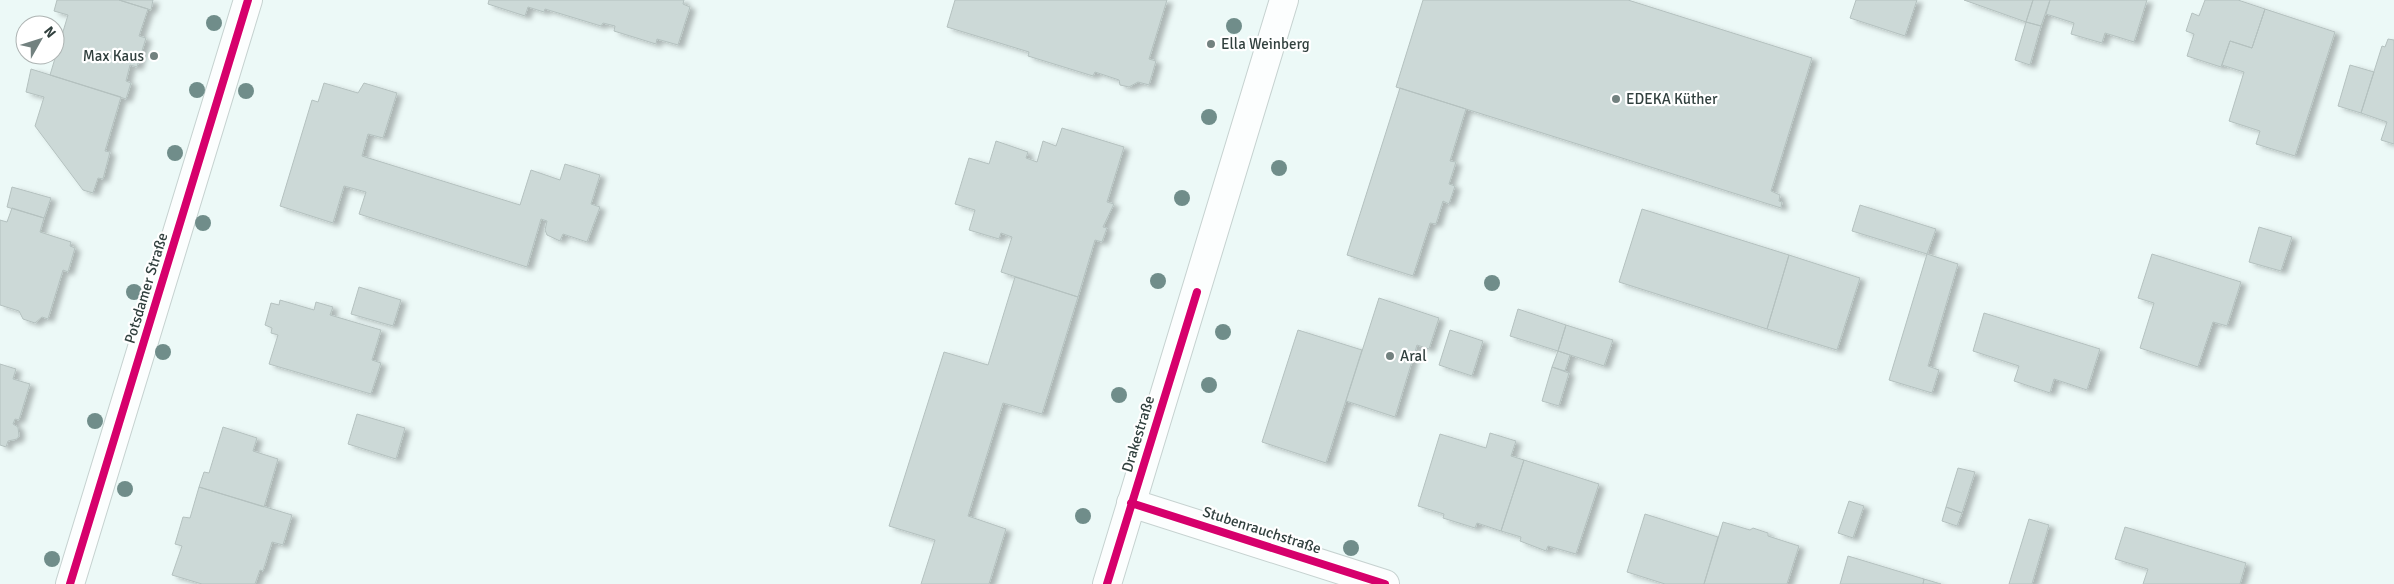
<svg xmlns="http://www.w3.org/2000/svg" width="2394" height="584" font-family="Signika,sans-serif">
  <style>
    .building { fill: #ccd9d7; stroke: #b4c1bf; filter: url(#shadow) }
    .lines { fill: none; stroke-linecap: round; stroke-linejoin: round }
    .minor-casing { stroke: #c6d2d0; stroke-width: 30 }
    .secondary-casing { stroke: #c6d2d0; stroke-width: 30 }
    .minor { stroke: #fcfefe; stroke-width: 28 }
    .secondary { stroke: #fcfefe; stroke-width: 28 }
    .cycleway-casing { stroke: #fff; stroke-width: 11 }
    .cycleway { stroke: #d6006c; stroke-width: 8 }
    .tree { fill: #708d8a }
    .poi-dot { fill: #72817f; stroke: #fff; stroke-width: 2 }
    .labels { text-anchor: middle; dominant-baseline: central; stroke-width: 4.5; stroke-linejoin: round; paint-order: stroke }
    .poi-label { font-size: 15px; fill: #31403e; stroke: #fff; text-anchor: start }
    .street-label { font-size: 15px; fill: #31403e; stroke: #fff }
  </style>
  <defs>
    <filter id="shadow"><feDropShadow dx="5.5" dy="3" stdDeviation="2.5" flood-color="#0004"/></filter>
  </defs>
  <rect width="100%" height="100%" fill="#ecf9f7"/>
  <!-- building -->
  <path class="building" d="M57,0H119L148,9L139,36L146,38L137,67L130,65L126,81L131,83L126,99L50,75L68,15L54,11Z
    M119,0H153L151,10Z
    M489,0H684L683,4L690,7L678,45L657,39L656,44L614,31L615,26L603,23L601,26L545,9L544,12L528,7L525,16L488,4Z
    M955,0H1167L1149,59L1156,61L1149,85L1138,82L1129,87L1120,85L1119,80L1095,72L1093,76L1028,56L1029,52L947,27Z
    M1423,0H1628L1812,58L1771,191L1780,195L1779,201L1782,202L1781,208L1396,87Z
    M1856,0H1917L1905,36L1850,18Z
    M1964,0H2033L2026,22Z
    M2033,0H2050L2041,26L2026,22Z
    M2050,0H2147L2134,42L2105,33L2102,43L2071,34L2074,23L2046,14Z
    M2205,0H2238L2265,9L2252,48L2230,41L2221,67L2187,56L2194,34L2186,31L2192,13L2199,16Z
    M2265,9L2335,32L2295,156L2256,144L2260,131L2229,121L2244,72L2222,65L2230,41L2252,48Z
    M2026,22L2041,26L2030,65L2015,60Z
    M2388,39L2394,40V144L2381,140L2387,122L2361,113L2382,46L2385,47Z
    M2350,65L2374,72L2361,113L2338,106Z
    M31,69L121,97L105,151L110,152L103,179L98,178L93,193L83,190L35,126L44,97L26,92Z
    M324,83L358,93L364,83L397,93L383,138L368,134L362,156L520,205L531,170L560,180L565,164L600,175L591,204L600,207L587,242L563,234L560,241L547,235L545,230L547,221L541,219L527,267L359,214L366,192L344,186L333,223L280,206L312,100L318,102Z
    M1400,88L1466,109L1450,161L1456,162L1449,184L1455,186L1449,204L1443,201L1436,224L1430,223L1413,276L1347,255Z
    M1062,128L1124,147L1107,202L1114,204L1103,227L1107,228L1102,242L1095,240L1078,297L1001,272L1012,237L1001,233L999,239L969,230L975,210L955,204L969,158L989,164L996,141L1028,152L1026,158L1037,162L1043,141L1056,146Z
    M12,187L51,198L44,218L7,207Z
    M1860,205L1936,229L1927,254L1852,231Z
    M12,208L44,218L40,232L71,242L70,246L75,248L68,272L63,270L48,319L42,317L35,323L23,319L19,311L0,305V220L7,222Z
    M1642,209L1789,255L1767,329L1619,282Z
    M2259,227L2292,237L2281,271L2249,262Z
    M1927,254L1958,264L1928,366L1939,370L1932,393L1889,380Z
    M2152,254L2241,282L2227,326L2213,322L2198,367L2140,348L2154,303L2138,298Z
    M1789,255L1860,278L1837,350L1767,329Z
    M1015,277L1078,297L1042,414L1003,403L968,516L1006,529L989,584H921L935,540L889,526L944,352L988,365Z
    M359,287L401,300L393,326L351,314Z
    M1379,298L1439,318L1429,349L1417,345L1395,417L1346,401Z
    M280,300L314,310L316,302L333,307L330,315L381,330L372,360L381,363L371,394L269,364L278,335L271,333L272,328L265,325L271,303L279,305Z
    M1518,309L1566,325L1558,351L1510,336Z
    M1984,313L2100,349L2087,390L2054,379L2050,393L2014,381L2019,366L1973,351Z
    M1566,325L1613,340L1604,366L1558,351Z
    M1298,330L1362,350L1326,463L1262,442Z
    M1450,330L1483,341L1472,376L1439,365Z
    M1558,351L1570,355L1565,371L1552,367Z
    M0,364L16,369L13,379L30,384L19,420L15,419L13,424L18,427L19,436L17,439L8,441L6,447L0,445Z
    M1552,367L1569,373L1559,406L1542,401Z
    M357,414L405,428L396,459L348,444Z
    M223,427L257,438L253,451L278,459L264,507L199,487L204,472L209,473Z
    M1490,433L1516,441L1511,456L1524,460L1501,531L1477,523L1475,528L1443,518L1444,514L1418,506L1440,434L1486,448Z
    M1524,460L1599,484L1576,554L1548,546L1546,551L1520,541L1521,537L1501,531Z
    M1958,468L1975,472L1962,513L1946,507Z
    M199,487L292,515L283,545L272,542L263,571L260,570L255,584H202L172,575L182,546L175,544L183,517L190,518Z
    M1849,501L1864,506L1853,538L1838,533Z
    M1946,507L1962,513L1957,526L1942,521Z
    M1645,514L1718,537L1704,584H1665L1627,572Z
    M2029,519L2049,525L2032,584H2009Z
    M1723,522L1750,530L1753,528L1768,533V536L1799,546L1787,584H1704Z
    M2125,527L2246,563L2240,584H2143L2148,569L2115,559Z
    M1848,556L1924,579L1923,584H1840Z
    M1924,579L1941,584H1923Z"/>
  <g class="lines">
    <!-- minor casing -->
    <g class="minor-casing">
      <path id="minor" d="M1131,503L1385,584
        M70,584L248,0"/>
    </g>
    <!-- secondary casing -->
    <g class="secondary-casing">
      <path id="secondary" d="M1107,584L1284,0"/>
    </g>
    <!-- minor -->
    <use href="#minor" class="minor"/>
    <!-- secondary -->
    <use href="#secondary" class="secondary"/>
    <!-- cycleway casing -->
    <g class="cycleway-casing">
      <path id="cycleway" d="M1131,503L1385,584
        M70,584L248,0
        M1107,584L1197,292"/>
    </g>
    <!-- cycleway -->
    <use href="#cycleway" class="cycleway"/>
  </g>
  <!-- trees -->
  <g class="tree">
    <circle cx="214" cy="23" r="8"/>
    <circle cx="1234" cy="26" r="8"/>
    <circle cx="197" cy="90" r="8"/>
    <circle cx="246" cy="91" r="8"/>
    <circle cx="1209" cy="117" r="8"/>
    <circle cx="175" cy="153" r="8"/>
    <circle cx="1279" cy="168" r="8"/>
    <circle cx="1182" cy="198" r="8"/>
    <circle cx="203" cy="223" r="8"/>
    <circle cx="1158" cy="281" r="8"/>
    <circle cx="1492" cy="283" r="8"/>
    <circle cx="134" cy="292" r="8"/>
    <circle cx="1223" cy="332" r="8"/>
    <circle cx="163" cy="352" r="8"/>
    <circle cx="1209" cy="385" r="8"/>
    <circle cx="1119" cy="395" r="8"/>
    <circle cx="95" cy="421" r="8"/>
    <circle cx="125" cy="489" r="8"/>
    <circle cx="1083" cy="516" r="8"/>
    <circle cx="1351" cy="548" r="8"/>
    <circle cx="52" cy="559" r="8"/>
  </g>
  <!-- markers -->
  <g class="poi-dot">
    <circle cx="1211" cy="44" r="5"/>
    <circle cx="154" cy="56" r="5"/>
    <circle cx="1616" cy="99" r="5"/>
    <circle cx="1390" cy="356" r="5"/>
  </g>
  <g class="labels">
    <!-- poi labels -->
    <g class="poi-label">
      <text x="1221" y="44">Ella Weinberg</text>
      <text x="144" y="56" text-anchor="end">Max Kaus</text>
      <text x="1626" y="99">EDEKA Küther</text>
      <text x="1400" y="356">Aral</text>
    </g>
    <!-- street labels -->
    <g class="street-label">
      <text transform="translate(146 288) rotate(-73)">Potsdamer Straße</text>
      <text transform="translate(1138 434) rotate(-73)">Drakestraße</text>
      <text transform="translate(1262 530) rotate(18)">Stubenrauchstraße</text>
    </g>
  </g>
  <!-- north arrow -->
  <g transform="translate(40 40) rotate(51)"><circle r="24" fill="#ffffff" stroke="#adb3b2"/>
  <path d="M0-4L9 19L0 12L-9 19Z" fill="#72817f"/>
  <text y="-8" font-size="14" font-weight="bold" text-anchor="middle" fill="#31403e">N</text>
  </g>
</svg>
